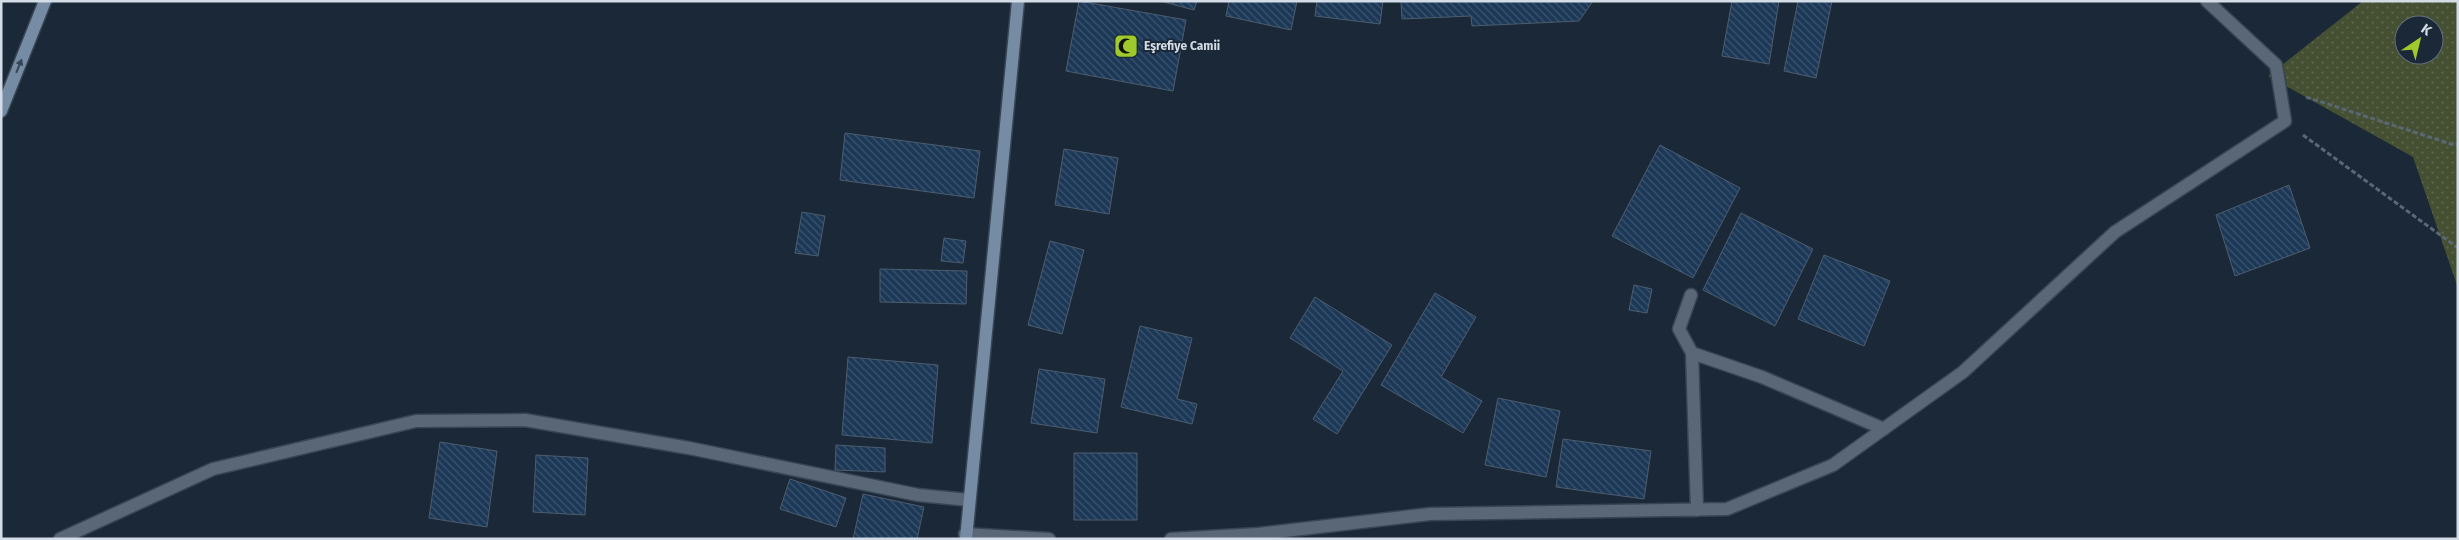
<svg xmlns="http://www.w3.org/2000/svg" width="2459" height="540" font-family="'Fira Sans',sans-serif">
  <style>
    .park { fill: url(#park-dots); fill-rule: evenodd }
    .building { fill: url(#building-back-hatch); stroke: #4e5d6e }
    .lines { fill: none; stroke-linecap: round; stroke-linejoin: round }
    .street-casing { stroke: #384553; stroke-width: 15 }
    .secondary-casing { stroke: #384553; stroke-width: 15 }
    .path { stroke: #5a6774; stroke-width: 3; stroke-dasharray: 5 2.5; stroke-linecap: butt }
    .street { stroke: #5a6776; stroke-width: 12 }
    .secondary { stroke: #768ba4; stroke-width: 12 }
    .oneway { fill: #364658 }
    .labels { text-anchor: middle; dominant-baseline: central; stroke-width: 4; stroke-linejoin: round; paint-order: stroke }
    .poi-label { font-size: 12px; font-weight: bold; fill: #d4dde7; stroke: #1a2837; text-anchor: start }
  </style>
  <defs>
    <pattern id="park-dots" width="8" height="8" patternUnits="userSpaceOnUse" patternTransform="scale(1.25)"><rect width="8" height="8" fill="#454f31"/><path d="M2 2h.1M6 6h.1" fill="none" stroke="#5f684f" stroke-width="1.8" stroke-linecap="round"/></pattern>
    <pattern id="building-back-hatch" width="6" height="6" patternUnits="userSpaceOnUse" patternTransform="scale(1.25)"><rect width="6" height="6" fill="#1c3857"/><path d="M-1 5l2 2M0 0l6 6M5-1l2 2" fill="none" stroke="#3c546f"/></pattern>
  </defs>
  <rect width="100%" height="100%" fill="#1a2837"/>
  <!-- park -->
  <path class="park" d="M2363,1H2458V288L2413,157L2268,76ZM2404,25H2434V55H2404Z"/>
  <!-- building -->
  <path class="building" d="M1079,1L1186,20L1173,91L1066,71Z
    M1160,1H1197L1194,10Z
    M1229,1H1297L1291,30L1226,16Z
    M1317,1H1383L1380,24L1315,16Z
    M1401,1H1593L1579,21L1472,26L1471,16L1402,19Z
    M1732,1H1779L1769,64L1722,56Z
    M1798,1H1832L1816,78L1784,71Z
    M845,133L980,151L974,198L840,180Z
    M1660,145L1740,188L1693,278L1612,236Z
    M1064,149L1118,158L1109,214L1055,205Z
    M2289,185L2310,248L2235,276L2216,215Z
    M802,212L825,216L818,256L795,253Z
    M1741,213L1813,249L1775,326L1703,290Z
    M944,238L966,241L963,263L941,261Z
    M1050,241L1084,250L1062,334L1028,325Z
    M1824,255L1890,281L1864,346L1798,319Z
    M880,269L967,271L966,304L880,302Z
    M1634,285L1652,289L1647,313L1629,310Z
    M1435,293L1476,317L1441,377L1482,401L1463,433L1381,385Z
    M1315,297L1392,345L1337,434L1313,419L1343,371L1290,338Z
    M1140,326L1192,338L1177,399L1197,404L1192,424L1121,407Z
    M848,357L938,365L932,443L842,435Z
    M1039,369L1105,379L1097,433L1031,423Z
    M1498,398L1560,411L1546,477L1485,465Z
    M1563,439L1651,451L1644,499L1556,487Z
    M440,442L497,451L487,527L429,518Z
    M836,445L885,448V472L835,470Z
    M1074,453H1137V520H1074Z
    M536,455L588,458L585,515L533,512Z
    M790,479L846,498L836,527L780,509Z
    M863,494L924,507L917,539H853Z"/>
  <g class="lines">
    <!-- street casing -->
    <g class="street-casing">
      <path id="street" d="M1691,295L1679,329L1692,353
        M1697,510L1692,353L1762,377L1884,429
        M965,534L1049,539
        M60,539L213,469L416,421L525,420L689,448L918,495L969,500
        M1171,539L1258,534L1430,514L1727,509L1833,465L1963,372L2115,232L2285,121L2276,65L2207,1"/>
    </g>
    <!-- secondary casing -->
    <g class="secondary-casing">
      <path id="secondary" d="M1,111L45,1
        M966,539L1018,1"/>
    </g>
    <!-- path -->
    <path class="path" d="M2306,97L2454,145L2458,144
      M2303,135L2458,248"/>
    <!-- street -->
    <use href="#street" class="street"/>
    <!-- secondary -->
    <use href="#secondary" class="secondary"/>
  </g>
  <!-- one-way arrows -->
  <defs><path id="oneway-solid" d="M-6-.8H1V-3.2L6.5 0L1 3.2V.8H-6Z" transform="scale(1.25)"/></defs>
  <use class="oneway" href="#oneway-solid" transform="translate(19 66) rotate(-68)"/>
  <!-- icons -->
  <defs>
    <g id="mosque-square" transform="scale(1.25)"><rect x="-9" y="-9" width="18" height="18" rx="4" fill="#a0c92b" stroke="#1a2837"/><path d="M3.5-4.9A6 6 0 1 0 3.5 4.9A5 5 0 1 1 3.5-4.9Z" fill="#111"/></g>
  </defs>
  <g fill-rule="evenodd">
    <use href="#mosque-square" x="1126" y="46"/>
  </g>
  <g class="labels">
    <!-- poi labels -->
    <g class="poi-label">
      <text x="1144" y="46">Eşrefiye Camii</text>
    </g>
  </g>
  <!-- border -->
  <rect width="2459" height="540" fill="none" stroke="#d4dde7" stroke-width="5"/>
  <!-- north arrow -->
  <g transform="translate(2419 40) rotate(35)"><circle r="24" fill="#1a2837" stroke="#64707d"/>
  <path d="M0-4L9 19L0 12L-9 19Z" fill="#a0c92b"/>
  <text y="-8" font-size="14" font-weight="bold" text-anchor="middle" fill="#d4dde7">K</text>
  </g>
</svg>
